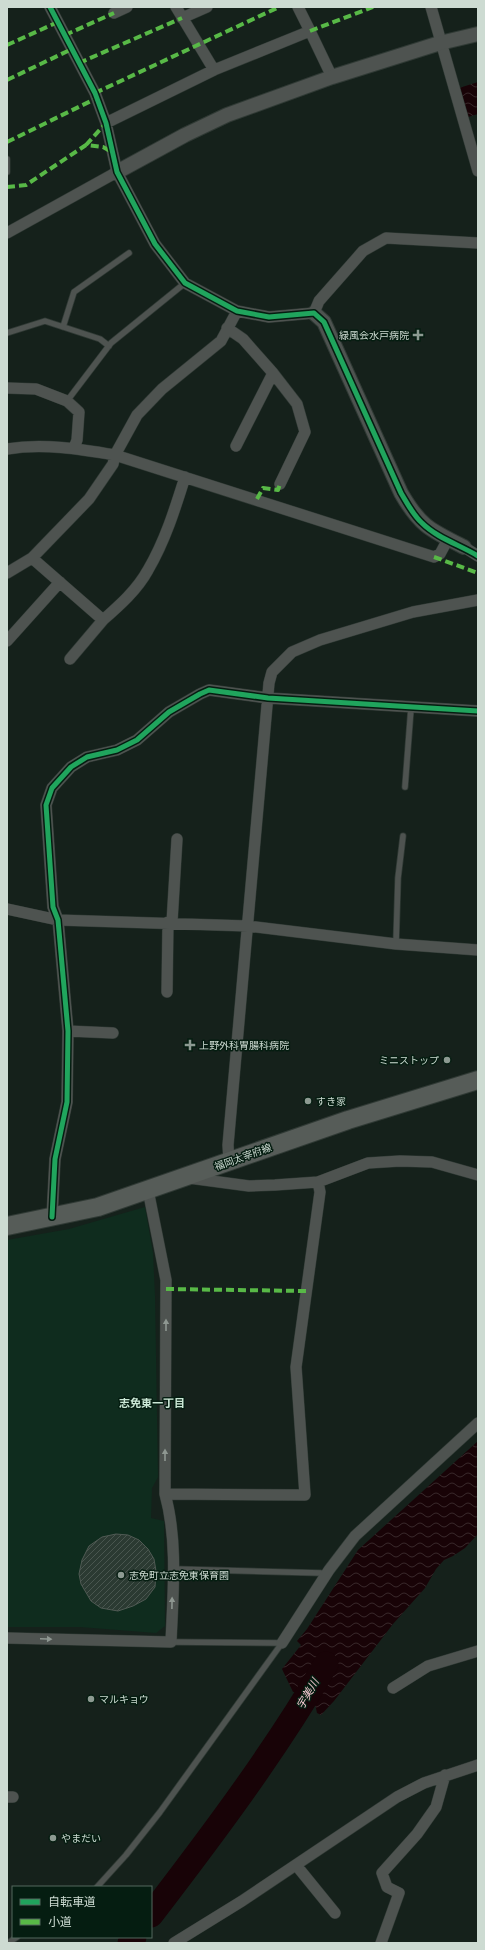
<svg xmlns="http://www.w3.org/2000/svg" width="485" height="1950" font-family="Raleway,'Noto Sans JP',sans-serif">
  <style>
    .built { fill: #0f2c1e }
    .water { fill: url(#water-waves) }
    .lines { fill: none; stroke-linecap: round; stroke-linejoin: round }
    .river { stroke: #180307; stroke-width: 25 }
    .building { fill: url(#building-hatch); stroke: #505a54 }
    .service-casing { stroke: #303a35; stroke-width: 7 }
    .minor-casing { stroke: #303a35; stroke-width: 12 }
    .tertiary-casing { stroke: #303a35; stroke-width: 16 }
    .primary-casing { stroke: #303a35; stroke-width: 20 }
    .service { stroke: #4e5350; stroke-width: 5.5 }
    .minor { stroke: #4e5350; stroke-width: 11 }
    .tertiary { stroke: #4e5350; stroke-width: 14 }
    .primary { stroke: #565c58; stroke-width: 18 }
    .quiet { stroke: #58b947; stroke-width: 4; stroke-dasharray: 8 4; stroke-linecap: butt }
    .cycleway-casing { stroke: #051d11; stroke-width: 8 }
    .cycleway { stroke: #20a55d; stroke-width: 5 }
    .oneway { fill: #8e9791 }
    .poi-dot { fill: #8d9a92; stroke: #051d11; stroke-width: 1.5 }
    .labels { text-anchor: middle; dominant-baseline: central; stroke-width: 3; stroke-linejoin: round; paint-order: stroke }
    .poi-label { font-size: 10px; fill: #cddbd2; stroke: #051d11; text-anchor: start }
    .street-label { font-size: 10px; fill: #cddbd2; stroke: #051d11 }
    .neighbourhood-label { font-size: 11px; font-weight: bold; fill: #cbe8d6; stroke: #051d11 }
    .water-label { font-size: 11px; font-style: italic; fill: #f3c7cf; stroke: #051d11 }
  </style>
  <defs>
    <pattern id="water-waves" width="16" height="10" patternUnits="userSpaceOnUse"><rect width="16" height="10" fill="#180307"/><path d="M0 5q4-4 8 0t8 0" fill="none" stroke="#38272a"/></pattern>
    <pattern id="building-hatch" width="6" height="6" patternUnits="userSpaceOnUse"><rect width="6" height="6" fill="#2b3a32"/><path d="M-1 1l2-2M0 6l6-6M5 7l2-2" fill="none" stroke="#49564f"/></pattern>
  </defs>
  <rect width="100%" height="100%" fill="#15211b"/>
  <!-- built -->
  <path class="built" d="M145,1207L153,1253L155,1296L158,1477L152,1488L151,1518L164,1521L165,1626L156,1633L80,1627H7V1240L69,1229Z"/>
  <!-- water -->
  <path class="water" d="M478,82V114L468,117L459,88Z
    M478,1441L477,1535L465,1548L453,1556L444,1560L436,1569L425,1588L393,1624L334,1701L321,1715L317,1713C314,1696 310,1692 293,1692L282,1669L301,1645L297,1641L307,1629L358,1550Z"/>
  <g class="lines">
    <!-- river -->
    <path class="river" d="M151,1915C213,1834 274,1753 326,1664
      M130,1943L134,1937"/>
  </g>
  <!-- building -->
  <path class="building" d="M116,1534L128,1535L139,1540L148,1549L154,1559L156,1571L155,1587L146,1599L133,1606L118,1611L101,1608L91,1601L81,1584L79,1574L82,1560L89,1546L102,1537Z"/>
  <g class="lines">
    <!-- service casing -->
    <g class="service-casing">
      <path id="service" d="M7,159V172
        M63,327L74,292L129,253
        M7,333L45,321L100,339L109,346
        M67,401L111,343L185,283
        M405,787L411,708
        M396,944L398,878L403,836
        M173,1569L321,1573L326,1576
        M171,1642L282,1643
        M97,1887L126,1855L160,1812L282,1643
        M8,1943L17,1937"/>
    </g>
    <!-- minor casing -->
    <g class="minor-casing">
      <path id="minor" d="M50,7L95,93L106,123L117,172L155,244L185,283L237,311L269,317L314,313L319,301L363,251L386,238L478,243
        M176,7L214,70
        M298,7L310,31
        M431,7L478,171
        M114,13L127,7
        M182,18L207,7
        M106,123L214,70L310,31L332,77
        M7,233L117,172
        M227,328L243,339L273,373L297,404L305,432L280,484
        M7,388L36,389L67,401L79,412L77,440L74,448
        M236,446L273,373
        M7,449C43,443 80,449 115,455L434,557L440,554L448,539
        M464,547L478,556
        M32,558L103,620C120,605 137,590 148,570C165,541 175,509 185,477
        M7,573L32,558L89,499L113,464L115,455L137,415L162,389L221,341L237,311
        M7,641L60,582
        M70,659L103,620
        M7,909L58,920L248,926L396,944L478,950
        M172,922L177,839
        M167,992L168,922
        M68,1031L113,1033
        M229,1162L228,1145L269,683L272,672L292,652L320,640L413,612L478,600
        M189,1178L249,1186L275,1185L318,1182L368,1163L400,1161L432,1162L478,1175
        M52,1217L55,1159L67,1102L68,1031L58,920L53,907L46,805L52,788L71,767L87,757L117,750L137,740L169,712L200,694L209,690L268,698L478,711
        M165,1494L305,1495L296,1367L320,1192L318,1182
        M7,1638L171,1642C173,1593 178,1541 165,1494L166,1280L148,1190
        M282,1643L329,1570L355,1536L478,1423
        M393,1688L428,1666L478,1651
        M7,1797H13
        M296,1865L335,1913
        M174,1943L242,1901L397,1797L424,1783L478,1765
        M381,1943L399,1893L387,1887L382,1873L417,1834L436,1807L445,1775"/>
    </g>
    <!-- tertiary casing -->
    <g class="tertiary-casing">
      <path id="tertiary" d="M117,172L185,135L227,115L332,77L440,43L478,34
        M314,313L324,322L401,493C420,526 430,530 464,547"/>
    </g>
    <!-- primary casing -->
    <g class="primary-casing">
      <path id="primary" d="M7,1226L98,1207L348,1120L478,1080"/>
    </g>
    <!-- service -->
    <use href="#service" class="service"/>
    <!-- minor -->
    <use href="#minor" class="minor"/>
    <!-- tertiary -->
    <use href="#tertiary" class="tertiary"/>
    <!-- primary -->
    <use href="#primary" class="primary"/>
    <!-- quiet -->
    <path class="quiet" d="M310,31L373,7
      M65,35L114,13
      M7,45L58,22
      M79,63L182,18
      M7,80L72,49
      M95,93L279,7
      M7,142L97,98
      M86,145L106,123
      M7,187L26,185L86,145L103,147L112,152
      M257,499L263,488L278,490L280,484
      M434,557L478,573
      M166,1289L306,1291"/>
    <!-- cycleway casing -->
    <g class="cycleway-casing">
      <path id="cycleway" d="M50,7L95,93L106,123L117,172L155,244L185,283L237,311L269,317L314,313L324,322L401,493C407,503 413,515 422,523C437,538 460,545 478,556
        M52,1217L55,1159L67,1102L68,1031L58,920L53,907L46,805L52,788L71,767L87,757L117,750L137,740L169,712L200,694L209,690L268,698L478,711"/>
    </g>
    <!-- cycleway -->
    <use href="#cycleway" class="cycleway"/>
  </g>
  <!-- one-way arrows -->
  <defs><path id="oneway-solid" d="M-6-.8H1V-3.2L6.5 0L1 3.2V.8H-6Z"/></defs>
  <g class="oneway">
    <use href="#oneway-solid" transform="translate(166 1325) rotate(-90)"/>
    <use href="#oneway-solid" transform="translate(165 1455) rotate(-90)"/>
    <use href="#oneway-solid" transform="translate(172 1603) rotate(-89)"/>
    <use href="#oneway-solid" transform="translate(46 1639) rotate(2)"/>
  </g>
  <!-- markers -->
  <g class="poi-dot">
    <path d="M416 329h4v4h4v4h-4v4h-4v-4h-4v-4h4z"/>
    <path d="M188 1039h4v4h4v4h-4v4h-4v-4h-4v-4h4z"/>
    <circle cx="447" cy="1060" r="4"/>
    <circle cx="308" cy="1101" r="4"/>
    <circle cx="121" cy="1575" r="4"/>
    <circle cx="91" cy="1699" r="4"/>
    <circle cx="53" cy="1838" r="4"/>
  </g>
  <g class="labels">
    <!-- poi labels -->
    <g class="poi-label">
      <text x="409" y="335" text-anchor="end">緑風会水戸病院</text>
      <text x="199" y="1045">上野外科胃腸科病院</text>
      <text x="439" y="1060" text-anchor="end">ミニストップ</text>
      <text x="316" y="1101">すき家</text>
      <text x="129" y="1575">志免町立志免東保育園</text>
      <text x="99" y="1699">マルキョウ</text>
      <text x="61" y="1838">やまだい</text>
    </g>
    <!-- street labels -->
    <g class="street-label">
      <text transform="translate(243 1157) rotate(-20)">福岡太宰府線</text>
    </g>
    <!-- neighbourhood labels -->
    <g class="neighbourhood-label">
      <text x="152" y="1403">志免東一丁目</text>
    </g>
    <!-- water labels -->
    <g class="water-label">
      <text transform="translate(308 1694) rotate(-60)">宇美川</text>
    </g>
  </g>
  <!-- border -->
  <rect width="485" height="1950" fill="none" stroke="#cddbd2" stroke-width="16"/>
  <!-- legend -->
  <rect x="12" y="1886" width="140" height="52" fill="#051d11" stroke="#55695e"/>
  <rect x="20" y="1899" width="20" height="6" fill="#20a55d" stroke="#55695e"/>
  <text x="48" y="1906" font-size="12" fill="#cddbd2">自転車道</text>
  <rect x="20" y="1919" width="20" height="6" fill="#58b947" stroke="#55695e"/>
  <text x="48" y="1926" font-size="12" fill="#cddbd2">小道</text>
</svg>
